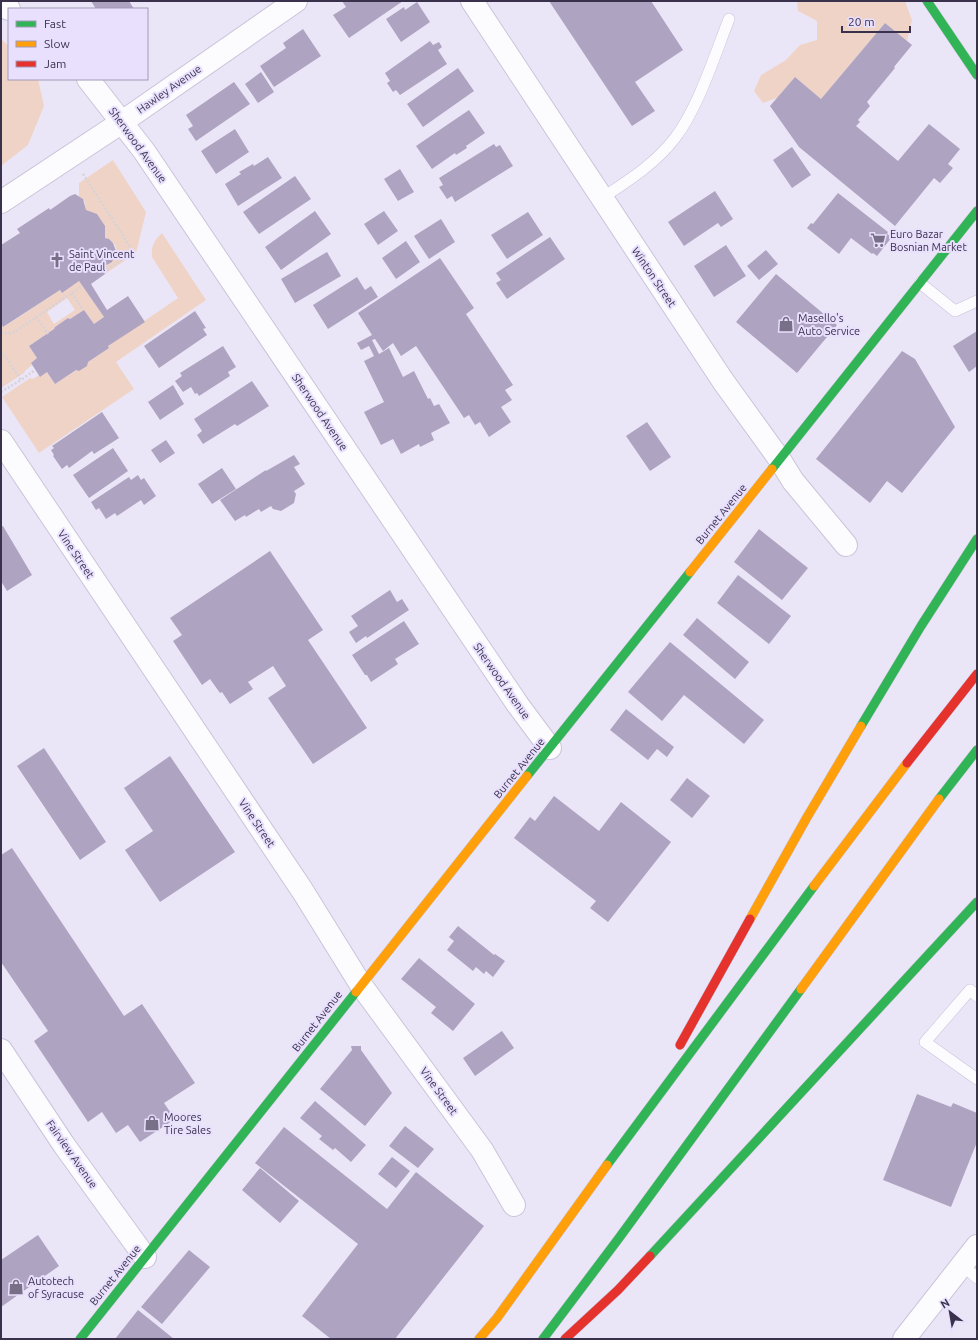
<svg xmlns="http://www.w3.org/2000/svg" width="978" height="1340" font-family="Ubuntu,sans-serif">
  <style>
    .green { fill: #f0d3c7; fill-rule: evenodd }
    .building { fill: #aea3c1 }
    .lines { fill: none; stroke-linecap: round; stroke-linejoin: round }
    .lane-casing { stroke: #cac4d9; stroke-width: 12 }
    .street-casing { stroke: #cac4d9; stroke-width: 24 }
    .fast-casing { stroke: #cac4d9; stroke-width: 10 }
    .slow-casing { stroke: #cac4d9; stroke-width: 10 }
    .jam-casing { stroke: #cac4d9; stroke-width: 10 }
    .path { stroke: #d5d3d8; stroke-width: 2.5; stroke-dasharray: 2 2; stroke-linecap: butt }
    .lane { stroke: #fcfbfe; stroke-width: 11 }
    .street { stroke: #fcfbfe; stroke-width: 22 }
    .fast { stroke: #30b455; stroke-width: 9 }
    .slow { stroke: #ff9f0a; stroke-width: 9 }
    .jam { stroke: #e5322d; stroke-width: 9 }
    .labels { text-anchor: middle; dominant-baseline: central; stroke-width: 4; stroke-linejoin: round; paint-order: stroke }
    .street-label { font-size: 11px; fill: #3a314d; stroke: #e8e0fd }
    .poi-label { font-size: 11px; fill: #3a314d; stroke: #e8e0fd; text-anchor: start }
  </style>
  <rect width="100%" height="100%" fill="#ebe6f7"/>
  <!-- green -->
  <path class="green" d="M797,1H905L912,20L907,41L885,23L821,99L795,77L777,98L763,103L754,91L761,75L786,60L800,45L817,40V21L798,11Z
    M1,39L9,46V79H38L44,106L28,145L1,166Z
    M113,160L146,212L136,253L105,274L101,268C115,261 125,245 105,238C104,222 101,216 86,210L85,202L79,196V183Z
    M162,233L206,300L116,362L134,389L39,453L2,397L30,378L33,379L39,375L40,377L47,372L55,384L76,370L79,371L88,362L109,348L108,346L178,298L152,257C151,247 154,240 162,233Z
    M79,281L104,317L94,324L84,310L70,319L68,318L55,327L54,329L29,346L37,358L31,363L32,365L26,370L24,373L1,388V323L4,327L60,290L62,293ZM67,298L75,310L54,324L47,312Z"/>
  <!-- building -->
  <path class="building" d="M91,1H129L134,9H96Z
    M342,1H403L349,38L333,15L346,7Z
    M549,1H651L683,50L635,82L655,111L632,126Z
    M417,2L430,22L401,42L386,19L404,7L405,10Z
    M885,23L912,45L894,67L895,68L867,102L870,106L858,120L860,122L856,126L898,161L929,124L960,149L948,164L953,168L940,183L934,178L895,226L799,147L770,106L795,77L821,99Z
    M303,29L321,56L274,87L260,66L286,48L283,43Z
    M430,41L433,45L439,42L442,47L438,50L447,64L400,95L396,90L393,92L387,83L390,81L385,73Z
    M458,68L474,91L423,127L407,104Z
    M261,72L274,92L258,103L245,84Z
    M234,82L250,104L196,141L188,129L193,126L186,115Z
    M469,110L485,133L466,146L467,148L456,155L455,153L432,169L416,146Z
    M235,129L249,152L216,174L201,151Z
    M494,144L496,147L500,145L513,166L455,202L452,196L447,199L439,187L443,185L439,178Z
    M792,147L811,175L792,188L773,160Z
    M268,157L282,178L238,206L225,184L241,174L239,172L253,164L254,166Z
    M400,169L414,192L398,201L384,179Z
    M295,176L311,199L259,234L243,212Z
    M715,191L733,219L721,227L718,223L684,246L668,222Z
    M838,193L888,232L887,234L892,237L877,256L873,253L872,254L851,238L839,254L807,228L811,223L813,224Z
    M75,194L83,199L86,210L97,214L105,226V238L109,239L113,243L116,251L115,255L112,262L101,268L105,274L91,284L107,310L128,296L145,322L108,346L109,348L88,362L87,366L79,371L76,370L55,384L47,372L40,377L31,363L37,358L29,346L54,329L55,327L68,318L70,319L84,310L94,324L104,317L79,281L62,293L60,290L3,327L1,323V245L20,233L17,229L49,208L50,210L70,196Z
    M315,211L331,234L281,270L265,247Z
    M384,211L398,231L378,245L364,224Z
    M528,212L543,235L507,259L491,235Z
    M441,219L455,242L429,259L414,236Z
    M550,237L565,259L507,299L496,283L501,280L496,273Z
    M406,241L420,262L396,279L382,258Z
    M726,245L746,276L714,297L694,266Z
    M766,250L778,264L759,280L747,266Z
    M327,252L341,276L295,303L281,279Z
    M440,258L474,308L466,314L513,385L505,390L512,400L501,407L511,422L489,437L480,422L475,425L469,415L464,418L416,346L401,356L393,343L383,351L375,339L372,340L379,354L389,348L403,377L414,371L428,399L430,398L434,406L439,404L450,423L431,433L434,440L420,447L419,444L401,454L393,439L381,445L364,412L384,402L364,361L374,356L369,346L361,350L357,343L372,335L358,313Z
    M776,274L837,325L797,373L736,322Z
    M357,277L365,290L371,286L378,297L328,329L313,305Z
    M195,311L206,328L203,329L207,335L159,368L144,346Z
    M977,331V366L969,372L953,346Z
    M223,346L236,367L228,372L230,376L199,396L197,393L195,394L191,387L183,392L175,381L182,376L180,373Z
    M902,351L915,359L955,427L902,493L887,481L870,503L816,459Z
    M252,381L269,406L237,426L235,424L203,444L197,435L202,431L194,419Z
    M173,385L184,404L160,420L148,402Z
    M102,412L119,438L94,454L92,451L69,468L67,465L62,469L53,456L54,455L51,450L54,448L52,446Z
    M647,422L671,457L650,471L626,436Z
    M166,440L175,453L160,463L151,450Z
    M113,448L128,471L89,498L73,475Z
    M294,455L300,464L294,467L305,484L294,491L296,494L294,503L281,511L273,509L271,506L261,512L259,509L246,517L245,515L235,521L220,500L266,470V471Z
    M222,468L236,489L212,504L198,484Z
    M138,475L141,480L144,478L156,496L144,505L141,500L117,516L115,513L106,519L99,508L96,510L91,502L129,477L131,480Z
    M3,526L32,575L7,591L1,581V527Z
    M759,529L808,568L782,600L734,562Z
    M270,551L323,630L308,640L367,728L313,764L268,698L286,686L273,666L248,682L253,689L230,704L222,692L220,693L210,679L202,685L173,641L182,635L170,618Z
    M738,575L791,616L769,644L717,603Z
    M390,590L397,602L402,599L409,610L367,638L366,636L356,643L349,632L358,626L351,616Z
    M697,618L749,662L735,679L683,635Z
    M404,621L419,644L395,659L398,664L371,682L367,675H365L352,655Z
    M670,642L764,720L744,744L684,695L662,721L628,692Z
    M626,709L674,747L667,757L657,749L648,760L610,730Z
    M44,748L106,842L80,860L17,766Z
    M170,756L235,852L160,902L125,850L153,831L124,788Z
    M687,778L710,796L692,818L670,800Z
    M554,796L599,831L621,802L671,842L608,922L590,908L596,901L514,838L530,817L535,821Z
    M12,848L124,1016L142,1004L195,1083L164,1103L175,1119L140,1142L128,1125L116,1133L102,1112L88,1122L34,1041L48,1031L1,962V855Z
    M458,926L494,955L495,954L505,961L493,977L486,971L484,974L476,967L473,971L447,950L454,941L449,937Z
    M419,958L475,1004L453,1031L431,1013L436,1007L401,979Z
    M502,1031L514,1048L475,1076L463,1058Z
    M351,1046H361V1050L392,1093L365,1126L320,1089L352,1050Z
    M917,1094L951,1107L953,1103L977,1113V1142L951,1207L883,1180Z
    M315,1101L366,1145L351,1162L335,1148L333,1150L319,1139L322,1136L300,1118Z
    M405,1126L434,1149L418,1168L389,1146Z
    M284,1127L387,1209L416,1172L484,1226L395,1339H331L302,1316L358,1244L255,1163Z
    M392,1157L410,1171L396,1188L378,1174Z
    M260,1168L299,1201L280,1223L242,1190Z
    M38,1235L59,1266L1,1307V1260Z
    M189,1250L210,1267L162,1324L141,1307Z
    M138,1310L174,1339H115Z"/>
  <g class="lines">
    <!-- lane casing -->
    <g class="lane-casing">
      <path id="lane" d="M602,198C628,181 655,164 675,138C699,106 714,57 729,19
        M920,283L955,311L977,301
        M977,996L970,990L925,1042L977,1079
        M962,1265L977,1278"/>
    </g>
    <!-- street casing -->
    <g class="street-casing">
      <path id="street" d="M472,1L723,381L780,460L793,481L846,545
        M1,6L9,9
        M88,79L144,151L518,705L550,748
        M1,202L122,122L296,1
        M1,441L302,890L361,985L482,1150L514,1205
        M1,1050L64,1145L145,1257
        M904,1339L977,1246"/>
    </g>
    <!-- fast casing -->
    <g class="fast-casing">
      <path id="fast" d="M927,1L977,75
        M772,469L977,211
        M861,726L921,626L977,539
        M527,776L690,572
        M939,799L977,750
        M607,1165L814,886
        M650,1256L977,902
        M80,1339L356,992
        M543,1339L619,1238L801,989"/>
    </g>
    <!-- slow casing -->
    <g class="slow-casing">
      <path id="slow" d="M690,572L772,469
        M814,886L907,763
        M750,919L806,819L861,726
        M801,989L939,799
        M356,992L527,776
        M479,1339L497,1318L607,1165"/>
    </g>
    <!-- jam casing -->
    <g class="jam-casing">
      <path id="jam" d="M907,763L977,674
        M680,1045L750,919
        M565,1339L618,1290L650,1256"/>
    </g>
    <!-- path -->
    <path class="path" d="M83,174L131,248L129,255L103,272
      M72,293L83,310
      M36,317L48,334
      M1,332L8,334L16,331L82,286
      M1,352L8,360L21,380L35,370
      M1,392L21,380"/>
    <!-- lane -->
    <use href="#lane" class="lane"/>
    <!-- street -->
    <use href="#street" class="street"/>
    <!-- fast -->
    <use href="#fast" class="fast"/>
    <!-- slow -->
    <use href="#slow" class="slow"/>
    <!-- jam -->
    <use href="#jam" class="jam"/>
  </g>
  <!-- icons -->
  <defs>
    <g id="supermarket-bare" transform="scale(1.2)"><path d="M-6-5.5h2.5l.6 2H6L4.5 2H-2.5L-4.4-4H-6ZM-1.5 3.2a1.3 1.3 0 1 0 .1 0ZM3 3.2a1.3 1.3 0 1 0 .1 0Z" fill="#787088" stroke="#e8e0fd" stroke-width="2.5" paint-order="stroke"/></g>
    <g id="church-bare" transform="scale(1.2)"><path d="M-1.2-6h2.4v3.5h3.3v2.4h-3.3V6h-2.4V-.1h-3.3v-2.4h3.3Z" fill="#787088" stroke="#e8e0fd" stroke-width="2.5" paint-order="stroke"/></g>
    <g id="shop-bare" transform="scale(1.2)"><path d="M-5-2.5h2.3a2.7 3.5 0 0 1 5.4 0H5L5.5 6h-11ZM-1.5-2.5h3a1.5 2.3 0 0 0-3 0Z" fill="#787088" stroke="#e8e0fd" stroke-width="2.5" paint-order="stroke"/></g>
  </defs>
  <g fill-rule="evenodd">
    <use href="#supermarket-bare" x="878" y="240"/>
    <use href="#church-bare" x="57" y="260"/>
    <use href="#shop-bare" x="786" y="324"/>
    <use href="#shop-bare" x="152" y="1123"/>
    <use href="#shop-bare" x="16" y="1287"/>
  </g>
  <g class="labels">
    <!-- street labels -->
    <g class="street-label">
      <text transform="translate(169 89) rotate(-35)">Hawley Avenue</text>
      <text transform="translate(138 145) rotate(54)">Sherwood Avenue</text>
      <text transform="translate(654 277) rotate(56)">Winton Street</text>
      <text transform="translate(320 412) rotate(56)">Sherwood Avenue</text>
      <text transform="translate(721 514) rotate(-51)">Burnet Avenue</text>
      <text transform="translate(76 554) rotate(56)">Vine Street</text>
      <text transform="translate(502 681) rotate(55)">Sherwood Avenue</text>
      <text transform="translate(519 768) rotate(-51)">Burnet Avenue</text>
      <text transform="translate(257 823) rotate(56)">Vine Street</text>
      <text transform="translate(317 1021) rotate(-52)">Burnet Avenue</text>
      <text transform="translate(439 1091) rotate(54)">Vine Street</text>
      <text transform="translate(72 1154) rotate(55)">Fairview Avenue</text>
      <text transform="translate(115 1275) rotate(-51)">Burnet Avenue</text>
    </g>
    <!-- poi labels -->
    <g class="poi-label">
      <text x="890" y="234">Euro Bazar<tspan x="890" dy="13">Bosnian Market</tspan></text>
      <text x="69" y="254">Saint Vincent<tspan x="69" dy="13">de Paul</tspan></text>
      <text x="798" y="318">Masello's<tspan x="798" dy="13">Auto Service</tspan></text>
      <text x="164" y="1117">Moores<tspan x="164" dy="13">Tire Sales</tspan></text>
      <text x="28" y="1281">Autotech<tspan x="28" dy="13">of Syracuse</tspan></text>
    </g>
  </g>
  <!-- border -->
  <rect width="978" height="1340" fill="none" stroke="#3a314d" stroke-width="4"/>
  <!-- legend -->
  <rect x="8" y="8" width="140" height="72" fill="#e8e0fd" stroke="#a29ab7"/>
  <rect x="16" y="21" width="20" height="6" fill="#30b455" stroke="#a29ab7"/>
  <text x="44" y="28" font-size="12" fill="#3a314d">Fast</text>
  <rect x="16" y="41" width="20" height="6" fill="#ff9f0a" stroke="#a29ab7"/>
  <text x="44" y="48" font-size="12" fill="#3a314d">Slow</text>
  <rect x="16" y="61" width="20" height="6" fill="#e5322d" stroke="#a29ab7"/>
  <text x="44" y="68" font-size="12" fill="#3a314d">Jam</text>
  <!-- north arrow -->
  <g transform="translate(950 1312) rotate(329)" stroke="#e8e0fd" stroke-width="3" paint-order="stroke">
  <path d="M0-3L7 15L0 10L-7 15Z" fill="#3a314d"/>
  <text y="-6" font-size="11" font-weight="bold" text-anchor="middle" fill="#3a314d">N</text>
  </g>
  <!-- scale -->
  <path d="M842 26v6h68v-6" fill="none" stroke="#3a314d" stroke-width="2"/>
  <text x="848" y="26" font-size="12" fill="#3a314d" stroke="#e8e0fd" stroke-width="3" paint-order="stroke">20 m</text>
</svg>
